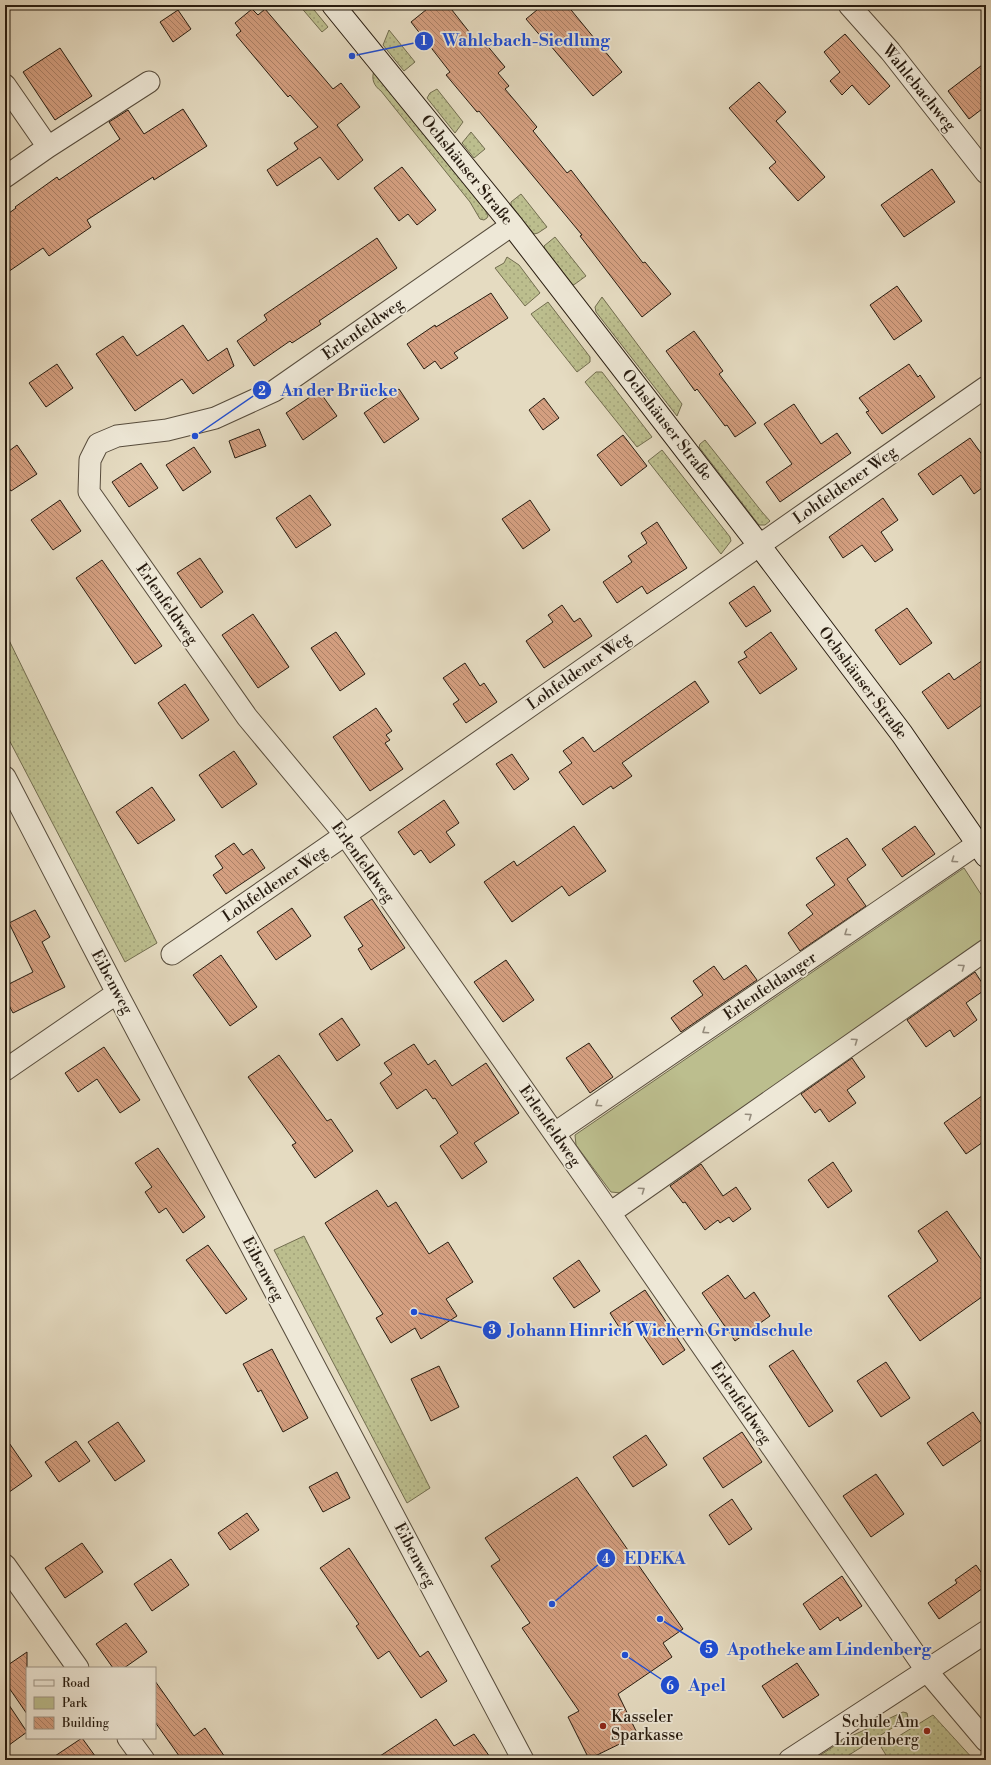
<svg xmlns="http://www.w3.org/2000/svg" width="991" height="1765" font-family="'Libre Bodoni',serif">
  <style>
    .grass { fill: url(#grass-dots); stroke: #726d4f }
    .green { fill: #bcbe8e; stroke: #726d4f }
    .building { fill: url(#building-back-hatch); stroke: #281c10 }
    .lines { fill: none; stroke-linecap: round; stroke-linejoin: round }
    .minor-casing { stroke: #574c3c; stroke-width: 23 }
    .tertiary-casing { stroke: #574c3c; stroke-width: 24 }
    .secondary-casing { stroke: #281c10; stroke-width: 24 }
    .minor { stroke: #eee8d7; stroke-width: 21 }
    .tertiary { stroke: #eee8d7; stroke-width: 22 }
    .secondary { stroke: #eee8d7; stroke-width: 22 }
    .oneway { stroke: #958c7d }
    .poi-dot { fill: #8f2418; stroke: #eee8d7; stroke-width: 1.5 }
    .labels { text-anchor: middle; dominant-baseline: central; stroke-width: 3.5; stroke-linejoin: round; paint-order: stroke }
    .street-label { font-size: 16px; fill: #281c10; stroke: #eee8d7 }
    .poi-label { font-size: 16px; fill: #281c10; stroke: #eee8d7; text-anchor: start }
    .leader { fill: none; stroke: #1d4ed8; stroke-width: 1.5 }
    .callout-dot { fill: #1d4ed8; stroke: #eee8d7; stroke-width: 1.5 }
    .mark-label { font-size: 12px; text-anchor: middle; font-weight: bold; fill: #fff }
    .callout-label { font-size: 17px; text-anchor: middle; font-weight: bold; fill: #1d4ed8; stroke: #eee8d7; stroke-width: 3.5; stroke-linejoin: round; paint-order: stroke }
  </style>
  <defs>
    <pattern id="grass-dots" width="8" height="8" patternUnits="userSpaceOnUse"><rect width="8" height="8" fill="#bcbe8e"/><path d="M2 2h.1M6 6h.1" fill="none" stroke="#a2a379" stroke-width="1.8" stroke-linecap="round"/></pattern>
    <pattern id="building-back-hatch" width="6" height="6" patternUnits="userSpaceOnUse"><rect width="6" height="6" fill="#d49f80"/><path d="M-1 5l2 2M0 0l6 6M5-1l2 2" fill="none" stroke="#ac8167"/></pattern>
  </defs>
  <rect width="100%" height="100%" fill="#e5dbc1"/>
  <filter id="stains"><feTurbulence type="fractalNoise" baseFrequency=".005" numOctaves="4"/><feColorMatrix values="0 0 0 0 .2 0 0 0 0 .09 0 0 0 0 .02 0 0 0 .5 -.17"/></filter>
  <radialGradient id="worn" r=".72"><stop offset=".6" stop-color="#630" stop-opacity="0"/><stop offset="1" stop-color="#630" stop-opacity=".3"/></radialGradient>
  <!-- grass -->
  <path class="grass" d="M299,5H310L328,27L322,32Z
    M389,30L415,62L404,71L383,45Z
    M374,71L485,210L488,216L487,218L484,220L480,219L470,202L381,91C374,86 371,79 374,71Z
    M437,89L463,122L455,133L427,98L430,93Z
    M471,132L485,149L474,158L462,143Z
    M521,194L547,227L538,233L534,234L511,205V202Z
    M555,237L586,276L575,284L573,285L545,249L544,246Z
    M507,257L519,265L540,293L525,306L495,268L504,263Z
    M602,297L682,404L677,416L596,312L595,307Z
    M548,302L590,357V362L577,372L531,314Z
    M596,372H602L652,437L637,447L585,382Z
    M705,440L762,512L770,521L765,525H759L699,447L700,444Z
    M662,450L730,537L731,541L721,554L648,461Z
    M5,632L157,943L125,962L5,732Z
    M304,1236L430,1488L407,1503L274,1250Z
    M903,1712L907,1713L908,1718L841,1760H813L845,1739Z
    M933,1715L974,1760H889L881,1747Z"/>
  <!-- green -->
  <path class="green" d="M964,868L986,902V938L621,1193L611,1192L576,1145L575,1135Z"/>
  <!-- building -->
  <path class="building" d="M432,5H448L481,47L485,43L505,67L498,73L509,86L505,89L537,127L533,131L567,173L571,170L643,263L645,262L671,294L642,317L580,236L582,235L479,111L477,112L446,75L450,72L411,22Z
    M543,5H567L622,72L593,96L550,45L549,46L526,19Z
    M252,9L258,15L265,9L333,89L341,83L360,107L337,125L363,160L338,180L320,157L277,186L267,170L298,149L294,143L318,127L290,95L288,97L236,35L241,31L235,23Z
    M178,10L191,29L173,42L160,22Z
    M845,34L890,86L869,105L852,85L842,95L830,81L840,72L824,52Z
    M60,48L92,96L55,120L23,72Z
    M986,62V106L969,119L948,91Z
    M759,82L786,112L776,121L825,177L798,201L769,168L776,162L729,108Z
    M183,109L207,146L154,180L153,177L87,220L91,227L49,256L43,248L5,274V216L16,208L15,207L57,177L59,180L120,139L109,122L128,110L144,134Z
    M402,167L436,210L417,225L408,214L399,221L374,188Z
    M932,169L955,202L904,237L881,205Z
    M377,238L397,268L319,321L321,324L292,343L290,341L254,366L237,341L267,320L264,315Z
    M897,286L922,321L894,340L870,305Z
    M491,293L508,318L454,353L458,358L441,369L435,361L424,369L407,344L435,325L436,327Z
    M183,325L208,361L227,348L234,366L193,394L182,379L135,411L96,354L123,336L137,356Z
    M694,331L723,371L719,374L756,423L735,437L727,425L725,426L697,389L695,391L666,351Z
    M57,364L73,388L46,407L29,383Z
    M909,364L918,377L920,375L935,397L882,434L866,412L869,411L859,398Z
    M399,389L419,419L384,443L364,413Z
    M319,391L337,416L303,440L286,413Z
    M544,398L559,418L543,430L529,410Z
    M794,404L821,444L837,433L851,453L780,502L766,482L792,464L764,424Z
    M259,429L266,446L235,458L229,441Z
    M623,435L647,466L621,486L597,455Z
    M970,438L986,460V485L974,494L961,475L933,495L918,474Z
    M17,445L37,474L11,491L5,482V454Z
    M194,447L211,472L183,491L166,465Z
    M141,463L158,488L129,507L112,482Z
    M310,495L331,525L296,548L276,518Z
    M883,498L898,520L881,532L893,550L875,562L862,545L843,558L829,537Z
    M60,500L81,531L53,550L31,520Z
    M530,500L550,530L523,549L502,519Z
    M657,522L687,568L647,594L642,586L617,603L603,582L632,562L628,556L647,543L641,533Z
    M200,558L223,592L201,608L177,573Z
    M102,560L162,646L135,664L76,578Z
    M754,586L771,611L746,627L729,603Z
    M562,605L574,622L580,618L592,636L544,668L526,641L553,622L548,615Z
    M907,608L932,643L900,665L875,630Z
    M253,614L289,667L258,688L222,635Z
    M336,632L365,674L340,691L311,648Z
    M771,632L797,669L760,694L738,662L747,657L744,652Z
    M986,658V702L948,729L922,692L949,673L954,680Z
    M465,663L480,686L484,683L497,702L466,723L453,704L459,700L443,678Z
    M695,681L709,702L622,763L632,776L613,789L611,786L583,805L559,772L572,763L563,751L583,737L594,752Z
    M185,684L209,720L182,739L158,703Z
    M376,708L392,731L386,735L390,740L385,743L403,769L370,791L333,737Z
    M234,751L257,784L222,808L199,775Z
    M512,754L529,779L514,790L496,764Z
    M152,787L175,820L138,844L116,812Z
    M444,800L459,823L446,832L455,845L430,863L421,850L414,855L398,832Z
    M574,826L606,871L569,896L562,886L512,922L484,882L514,861L517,866Z
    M915,826L935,854L902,877L882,849Z
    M847,838L866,865L847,879L866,906L800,951L788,933L813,914L806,905L835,885L816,858Z
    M234,843L243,855L252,849L265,868L226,894L213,875L223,868L215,856Z
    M372,899L405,948L371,970L358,949L363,946L344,917Z
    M292,908L311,936L276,960L257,932Z
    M35,910L50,937L42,942L65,987L13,1013L5,998V986L33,972L9,923Z
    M221,955L257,1007L230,1026L193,975Z
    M506,960L534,1000L503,1022L474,982Z
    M746,965L757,980L681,1032L671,1018L703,995L693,981L714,966L724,980Z
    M975,972L986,989L966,1003L977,1020L954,1037L950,1030L926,1047L907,1020Z
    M342,1018L360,1045L337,1061L319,1034Z
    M589,1043L613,1077L590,1093L566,1058Z
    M414,1044L428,1065L435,1060L452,1086L486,1063L519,1113L474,1143L487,1162L462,1179L440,1146L458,1133L435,1098L433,1099L426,1089L397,1109L380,1083L392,1074L384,1063Z
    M104,1047L140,1100L120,1113L97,1079L78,1092L65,1073Z
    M279,1055L327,1121L331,1119L353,1151L315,1178L292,1145L296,1143L248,1077Z
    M852,1058L865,1077L847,1090L856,1103L829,1122L820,1109L815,1113L801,1094Z
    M986,1093V1140L966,1154L944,1123Z
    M158,1148L205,1217L183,1233L166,1208L159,1213L145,1192L152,1187L135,1163Z
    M833,1162L852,1191L828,1208L808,1180Z
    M701,1164L723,1196L736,1187L751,1209L733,1222L729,1217L720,1223L718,1220L705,1230L685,1202L683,1203L670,1186Z
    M377,1190L388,1207L396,1202L429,1254L448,1242L473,1282L446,1299L457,1316L421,1339L415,1328L391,1343L376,1318L383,1314L325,1223Z
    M947,1211L986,1266V1294L920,1341L888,1296L938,1261L918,1231Z
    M208,1245L247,1299L226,1314L186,1260Z
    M579,1260L600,1291L574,1308L553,1278Z
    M728,1275L745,1299L754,1292L770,1316L735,1341L702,1293Z
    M645,1290L685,1350L663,1365L633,1321L621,1330L610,1313Z
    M272,1349L308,1418L283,1432L261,1390L258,1392L243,1364Z
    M793,1350L833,1411L809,1427L769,1366Z
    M886,1362L910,1398L881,1417L857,1381Z
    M439,1366L459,1407L431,1421L411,1379Z
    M973,1412L986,1431V1437L943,1466L927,1443Z
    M118,1422L145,1461L115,1481L88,1442Z
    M742,1432L762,1462L723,1488L703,1458Z
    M646,1435L667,1465L633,1487L613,1457Z
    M5,1437L32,1476L5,1495Z
    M76,1441L90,1461L59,1482L45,1462Z
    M337,1472L350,1498L323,1512L309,1487Z
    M876,1474L904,1514L871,1537L843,1496Z
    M577,1477L683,1629L663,1643L672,1657L618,1694L638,1735L589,1759L568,1717L579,1711L522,1628L530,1623L491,1566L500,1560L485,1538Z
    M732,1499L752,1529L729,1545L709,1515Z
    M247,1513L259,1530L230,1550L218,1533Z
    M82,1543L103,1572L65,1598L45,1568Z
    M349,1548L420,1657L428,1651L447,1681L421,1698L389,1651L378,1659L356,1626L359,1624L320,1568Z
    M171,1559L189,1585L152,1611L134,1584Z
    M976,1565L986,1579V1586L939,1619L928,1603L957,1583L955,1580Z
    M842,1576L862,1606L840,1621L838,1617L820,1630L803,1604Z
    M126,1623L147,1652L124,1668H113L96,1644Z
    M27,1652V1714L5,1682V1667Z
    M797,1663L819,1695L783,1718L762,1686Z
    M155,1681L194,1736L205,1728L227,1760H182L155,1722Z
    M5,1699L27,1732L5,1748Z
    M436,1719L454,1746L474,1734L492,1760H374Z
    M82,1738L98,1760H49Z"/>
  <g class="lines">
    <!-- minor casing -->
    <g class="minor-casing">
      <path id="minor" d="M849,5L890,51L986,173
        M5,85L48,147L5,177
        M48,147L149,82
        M512,225L274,391L215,418L167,430L117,436L98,444L90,460L89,492L247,717L346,836L610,1213L926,1670L986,1741
        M5,777L117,993L523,1760
        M172,954C445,768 714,576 986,387
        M5,1070L117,993
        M555,1133L986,838
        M610,1213L986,950
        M5,1565L78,1668
        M128,1738L144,1760"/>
    </g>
    <!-- tertiary casing -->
    <g class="tertiary-casing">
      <path id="tertiary" d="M790,1760L986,1632"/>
    </g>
    <!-- secondary casing -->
    <g class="secondary-casing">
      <path id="secondary" d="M333,5L512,225L759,545L902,734L986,856"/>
    </g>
    <!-- minor -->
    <use href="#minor" class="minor"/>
    <!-- tertiary -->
    <use href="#tertiary" class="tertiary"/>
    <!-- secondary -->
    <use href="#secondary" class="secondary"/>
  </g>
  <!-- one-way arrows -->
  <defs><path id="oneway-chevron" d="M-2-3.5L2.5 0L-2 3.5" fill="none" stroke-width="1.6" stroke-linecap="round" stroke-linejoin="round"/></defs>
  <g class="oneway">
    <use href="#oneway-chevron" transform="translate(954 860) rotate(146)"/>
    <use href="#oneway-chevron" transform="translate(847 933) rotate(146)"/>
    <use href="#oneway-chevron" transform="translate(962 967) rotate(-35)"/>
    <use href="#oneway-chevron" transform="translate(705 1031) rotate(146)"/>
    <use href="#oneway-chevron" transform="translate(855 1041) rotate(-35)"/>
    <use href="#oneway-chevron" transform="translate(598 1104) rotate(146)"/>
    <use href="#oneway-chevron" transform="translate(749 1116) rotate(-35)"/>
    <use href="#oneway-chevron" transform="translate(642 1190) rotate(-35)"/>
  </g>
  <!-- markers -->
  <g class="poi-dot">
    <circle cx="603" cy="1726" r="4"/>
    <circle cx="927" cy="1731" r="4"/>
  </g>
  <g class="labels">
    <!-- street labels -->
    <g class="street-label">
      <text transform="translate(919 88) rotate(51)">Wahlebachweg</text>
      <text transform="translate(467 170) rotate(51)">Ochshäuser Straße</text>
      <text transform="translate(363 329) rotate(-35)">Erlenfeldweg</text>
      <text transform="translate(667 425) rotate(52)">Ochshäuser Straße</text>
      <text transform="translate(845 485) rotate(-35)">Lohfeldener Weg</text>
      <text transform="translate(167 604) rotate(55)">Erlenfeldweg</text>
      <text transform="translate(579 671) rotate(-35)">Lohfeldener Weg</text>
      <text transform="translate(863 683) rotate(53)">Ochshäuser Straße</text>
      <text transform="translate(363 862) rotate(54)">Erlenfeldweg</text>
      <text transform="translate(275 884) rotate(-34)">Lohfeldener Weg</text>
      <text transform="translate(112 982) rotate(62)">Eibenweg</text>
      <text transform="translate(770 986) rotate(-34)">Erlenfeldanger</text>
      <text transform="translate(550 1126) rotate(55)">Erlenfeldweg</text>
      <text transform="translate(263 1269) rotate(62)">Eibenweg</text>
      <text transform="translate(741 1403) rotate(56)">Erlenfeldweg</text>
      <text transform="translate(415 1555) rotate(62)">Eibenweg</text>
    </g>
    <!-- poi labels -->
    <g class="poi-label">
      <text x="611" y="1717">Kasseler<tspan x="611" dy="18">Sparkasse</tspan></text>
      <text x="919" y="1722" text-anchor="end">Schule Am<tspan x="919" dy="18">Lindenberg</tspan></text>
    </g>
  </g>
  <!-- callouts -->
  <path class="leader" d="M352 56L424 41M195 436L262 390M414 1312L492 1330M552 1604L606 1558M660 1619L709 1649M625 1655L670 1685"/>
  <g class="callout-dot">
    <circle cx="352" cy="56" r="4"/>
    <circle cx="195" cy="436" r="4"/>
    <circle cx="414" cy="1312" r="4"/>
    <circle cx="552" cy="1604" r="4"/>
    <circle cx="660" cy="1619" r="4"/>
    <circle cx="625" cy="1655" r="4"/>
    <circle cx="424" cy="41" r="10"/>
    <circle cx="262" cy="390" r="10"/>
    <circle cx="492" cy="1330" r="10"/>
    <circle cx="606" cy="1558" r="10"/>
    <circle cx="709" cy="1649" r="10"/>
    <circle cx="670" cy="1685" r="10"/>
  </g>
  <g class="mark-label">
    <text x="424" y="45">1</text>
    <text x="262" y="395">2</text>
    <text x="492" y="1334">3</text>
    <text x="606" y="1563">4</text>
    <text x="709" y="1653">5</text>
    <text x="670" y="1690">6</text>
  </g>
  <g class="callout-label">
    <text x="526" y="46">Wahlebach-Siedlung</text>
    <text x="339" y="396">An der Brücke</text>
    <text x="661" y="1336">Johann Hinrich Wichern Grundschule</text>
    <text x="655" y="1564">EDEKA</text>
    <text x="829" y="1655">Apotheke am Lindenberg</text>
    <text x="707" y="1691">Apel</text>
  </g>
  <!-- margin -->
  <rect width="991" height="1765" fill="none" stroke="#e5dbc1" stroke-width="20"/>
  <rect x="6" y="6" width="979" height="1753" fill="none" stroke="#281c10" stroke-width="2"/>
  <rect x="10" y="10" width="971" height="1745" fill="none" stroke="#281c10"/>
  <!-- legend -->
  <rect x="26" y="1667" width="130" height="72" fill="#eee8d7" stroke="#9f9687"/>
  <rect x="34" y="1680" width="20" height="6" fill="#eee8d7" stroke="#9f9687"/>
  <text x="62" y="1687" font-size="12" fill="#281c10">Road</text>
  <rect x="34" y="1697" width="20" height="12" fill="#bcbe8e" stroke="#9f9687"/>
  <text x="62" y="1707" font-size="12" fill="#281c10">Park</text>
  <rect x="34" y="1717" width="20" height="12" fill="url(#building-back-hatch)" stroke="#9f9687"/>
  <text x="62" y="1727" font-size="12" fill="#281c10">Building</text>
  <rect width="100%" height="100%" filter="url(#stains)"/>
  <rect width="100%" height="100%" fill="url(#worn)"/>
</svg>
